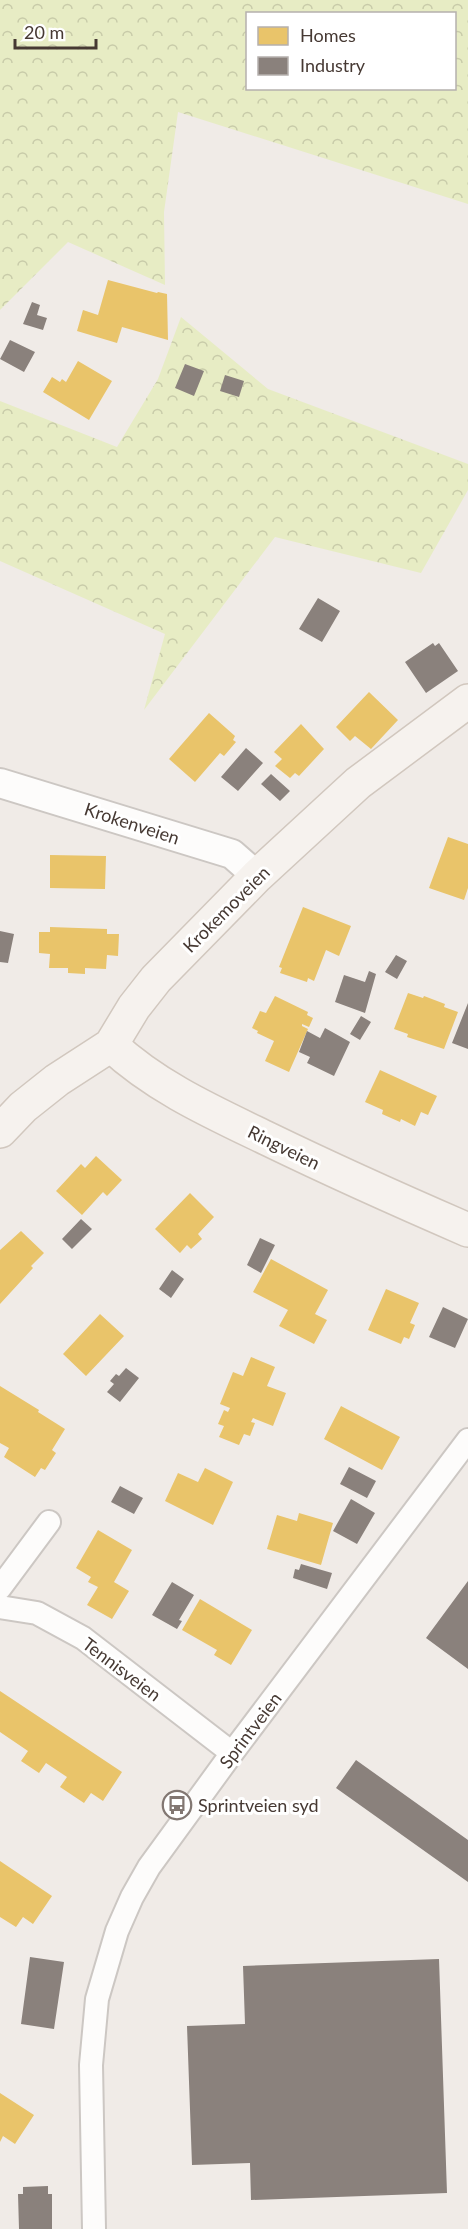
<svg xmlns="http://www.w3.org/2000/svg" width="468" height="2229" font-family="Lato,sans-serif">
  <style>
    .forest { fill: url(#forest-crowns); fill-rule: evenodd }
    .homes { fill: #e9c46a }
    .industry { fill: #8a817c }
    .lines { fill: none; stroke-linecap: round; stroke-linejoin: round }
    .minor-casing { stroke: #ccc7c3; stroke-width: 26 }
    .tertiary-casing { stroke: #ccc7c3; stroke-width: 32 }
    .secondary-casing { stroke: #d1c7be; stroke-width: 36 }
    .minor { stroke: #fdfcfb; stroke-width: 22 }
    .tertiary { stroke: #fdfcfb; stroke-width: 28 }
    .secondary { stroke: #f6f2ee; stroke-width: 33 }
    .labels { text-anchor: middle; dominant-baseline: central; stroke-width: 6; stroke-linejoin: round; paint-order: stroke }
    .street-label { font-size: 18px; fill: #463933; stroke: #fff }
    .poi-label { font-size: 18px; fill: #463933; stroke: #fff; text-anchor: start }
  </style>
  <defs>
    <pattern id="forest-crowns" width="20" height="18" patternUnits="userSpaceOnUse" patternTransform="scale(1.5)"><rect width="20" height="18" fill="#e7ecc4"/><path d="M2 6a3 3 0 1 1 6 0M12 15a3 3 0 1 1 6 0" fill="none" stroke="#c8cba9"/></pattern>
  </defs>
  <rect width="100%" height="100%" fill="#f0ebe7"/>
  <!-- forest -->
  <path class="forest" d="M0,0H468V204L178,112L164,212L165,285L68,242L0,310ZM248,14H454V88H248Z
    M181,317L268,389L468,464V490L421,573L275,537L144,710L165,634L0,561V401L117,447L158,379Z"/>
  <!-- homes -->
  <path class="homes" d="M108,280L157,293L158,292L167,294L168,340L122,327L117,343L77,331L83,310L98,315Z
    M78,361L112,381L89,420L43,392L52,377L60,382L62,379L66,382Z
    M369,692L398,720L371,749L355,736L350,741L336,727Z
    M209,713L235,736L233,740L236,742L224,756L220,753L195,782L169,759Z
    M301,724L324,749L299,776L295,773L290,778L275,766L282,759L274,752Z
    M448,837L468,844V888L464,900L429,888Z
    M50,855L106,856L105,889L50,888Z
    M303,907L351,926L339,956L326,950L314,981L308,978L307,982L280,973L282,968L279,967Z
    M50,927L107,929V934H119L118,956L107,955L106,969L85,968V974L68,973V968H49L50,954L39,953V932H50Z
    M408,993L423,998L424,996L445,1004L444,1007L458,1012L444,1049L407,1037L408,1034L394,1029Z
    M275,996L308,1012L307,1015L313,1018L309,1027L302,1024V1026L308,1029L289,1072L265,1061L274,1041L257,1033L258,1031L252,1028L260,1011L266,1013Z
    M380,1070L437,1096L428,1115L421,1112L415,1126L401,1119L400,1122L382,1114L383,1110L365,1102Z
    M96,1156L122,1180L107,1196L103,1192L82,1215L56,1191L81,1164L85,1168Z
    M190,1193L214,1217L198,1234L202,1239L191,1249L187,1245L180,1253L155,1229Z
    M21,1231L44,1253L31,1266L33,1268L0,1304V1250Z
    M271,1259L328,1290L315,1314L327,1320L314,1344L279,1326L288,1310L253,1292Z
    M386,1289L419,1303L410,1323L415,1325L409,1339L404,1337L401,1344L368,1330Z
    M100,1314L124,1336L86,1376L63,1354Z
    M251,1357L275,1367L267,1386L286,1393L273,1426L253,1418L251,1422L255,1423L250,1436L244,1434L239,1445L219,1437L224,1426L218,1424L224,1410L228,1412L230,1408L220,1404L233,1372L243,1376Z
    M0,1386L39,1410L38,1412L65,1429L52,1450L56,1453L45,1470L41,1468L35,1477L4,1457L9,1448L0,1443Z
    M341,1406L400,1437L382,1470L324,1439Z
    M205,1468L233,1482L213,1525L165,1501L178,1473L198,1482Z
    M299,1513L333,1523L321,1565L267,1549L277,1515L297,1521Z
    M98,1530L132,1550L114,1582L129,1591L112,1619L87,1605L98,1587L88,1582L91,1577L76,1568Z
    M200,1599L252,1630L231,1665L214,1655L217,1650L182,1630Z
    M0,1691L122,1772L103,1801L91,1793L84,1803L60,1787L67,1777L46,1763L39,1773L21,1761L28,1751L0,1732Z
    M0,1861L52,1896L33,1924L23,1917L16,1927L0,1917Z
    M0,2093L34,2115L15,2144L3,2136L0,2142Z"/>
  <!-- industry -->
  <path class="industry" d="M32,302L40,305L37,315L47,318L43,330L23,324Z
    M10,340L35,352L24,372L0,359Z
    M185,364L204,371L194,396L175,388Z
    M225,375L244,381L239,397L220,391Z
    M318,598L340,611L322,642L299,629Z
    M433,643L435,646L439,643L458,671L426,693L405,662Z
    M246,748L263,763L238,791L221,777Z
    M271,774L290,791L280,801L261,784Z
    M0,931L14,934L8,963L0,962Z
    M396,955L407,961L397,979L385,972Z
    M369,971L376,974L365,1013L335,1002L344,975L365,982Z
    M468,1003V1049L452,1043Z
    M361,1016L371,1022L360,1040L350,1034Z
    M325,1028L350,1042L334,1076L307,1063L310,1057L299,1052L307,1031L320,1038Z
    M81,1219L92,1229L72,1249L62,1239Z
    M260,1238L275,1245L261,1273L247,1265Z
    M172,1270L184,1279L171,1298L159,1289Z
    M443,1307L468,1319L455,1348L429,1337Z
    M126,1368L139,1378L120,1402L107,1392L114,1384L110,1381L116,1374L119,1376Z
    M349,1467L376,1481L367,1498L340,1484Z
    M120,1486L143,1498L134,1514L111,1502Z
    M351,1499L375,1513L357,1544L333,1531Z
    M301,1564L332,1573L327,1589L293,1578L295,1569L299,1570Z
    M468,1581V1669L426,1638Z
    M172,1582L194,1595L179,1620L182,1621L177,1629L152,1615Z
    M356,1760L468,1840V1882L336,1788Z
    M30,1957L64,1962L54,2029L21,2024Z
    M439,1959L447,2193L251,2200L250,2163L192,2165L187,2026L245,2024L243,1966Z
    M48,2186V2194H52V2229H19L18,2194H23V2187Z"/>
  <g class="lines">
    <!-- minor casing -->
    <g class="minor-casing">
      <path id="minor" d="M0,1588L49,1522
        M0,1607L37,1613L83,1638L232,1753
        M94,2229L91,2065L97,1999L117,1931L132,1897L149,1867L232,1753L468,1440"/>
    </g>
    <!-- tertiary casing -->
    <g class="tertiary-casing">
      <path id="tertiary" d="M0,783L232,854L257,876"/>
    </g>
    <!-- secondary casing -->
    <g class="secondary-casing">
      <path id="secondary" d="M111,1045C156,1087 212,1112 268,1139C334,1171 401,1201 468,1230
        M0,1131L23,1107L57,1080L111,1045L134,1007L156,979L257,876L358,783L468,701"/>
    </g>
    <!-- minor -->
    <use href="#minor" class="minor"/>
    <!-- tertiary -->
    <use href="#tertiary" class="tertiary"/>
    <!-- secondary -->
    <use href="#secondary" class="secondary"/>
  </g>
  <!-- icons -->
  <defs>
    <g id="bus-ring" transform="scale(1.5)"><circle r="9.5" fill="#fff" stroke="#827772" stroke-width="1.5"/><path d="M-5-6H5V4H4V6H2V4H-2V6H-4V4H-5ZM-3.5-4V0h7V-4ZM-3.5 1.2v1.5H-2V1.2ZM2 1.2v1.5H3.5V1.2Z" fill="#827772"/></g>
  </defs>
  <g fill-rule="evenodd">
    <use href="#bus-ring" x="177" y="1805"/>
  </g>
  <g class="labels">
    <!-- street labels -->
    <g class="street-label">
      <text transform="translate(132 823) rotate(18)">Krokenveien</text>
      <text transform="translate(226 909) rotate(-45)">Krokemoveien</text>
      <text transform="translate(284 1147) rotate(26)">Ringveien</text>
      <text transform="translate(122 1669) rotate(37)">Tennisveien</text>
      <text transform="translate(250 1730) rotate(-53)">Sprintveien</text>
    </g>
    <!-- poi labels -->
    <g class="poi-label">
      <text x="198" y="1805">Sprintveien syd</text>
    </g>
  </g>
  <!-- legend -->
  <rect x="246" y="12" width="210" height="78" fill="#ffffff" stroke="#b5b0ad" stroke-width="1.5"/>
  <rect x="258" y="27" width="30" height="18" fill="#e9c46a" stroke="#b5b0ad" stroke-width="1.5"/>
  <text x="300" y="42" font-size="18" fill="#463933">Homes</text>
  <rect x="258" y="57" width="30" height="18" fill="#8a817c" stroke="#b5b0ad" stroke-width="1.5"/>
  <text x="300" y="72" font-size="18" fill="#463933">Industry</text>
  <!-- scale -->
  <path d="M15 39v9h81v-9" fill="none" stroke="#463933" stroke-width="3"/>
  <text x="24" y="39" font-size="18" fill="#463933" stroke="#ffffff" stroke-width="4.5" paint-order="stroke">20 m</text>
</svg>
